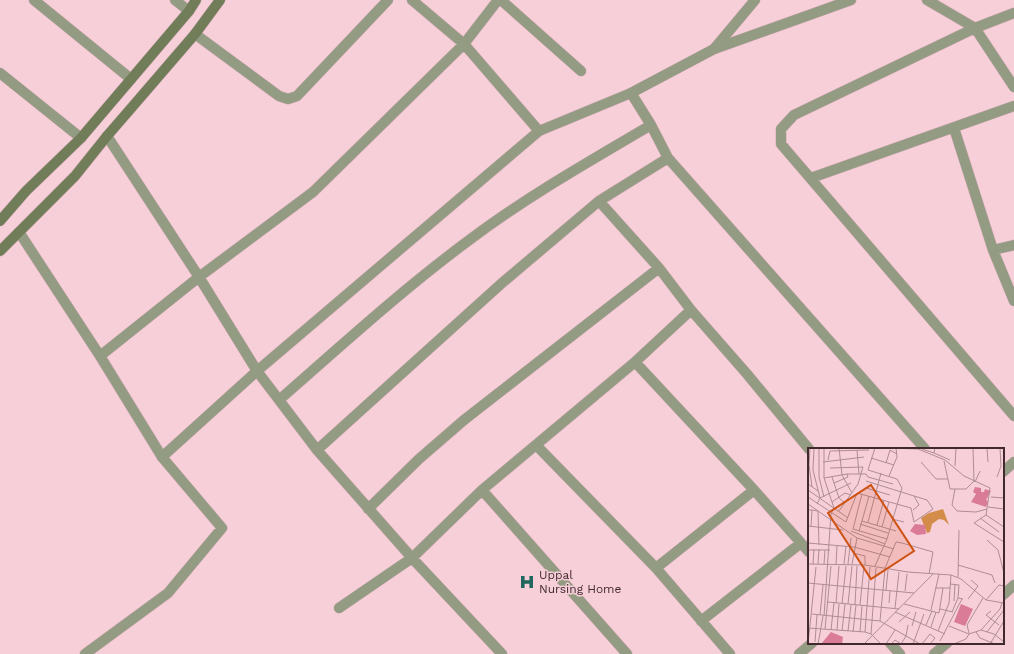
<svg xmlns="http://www.w3.org/2000/svg" width="1014" height="654" font-family="'Work Sans',sans-serif">
  <style>
    .lines { fill: none; stroke-linecap: round; stroke-linejoin: round }
    .minor-casing { stroke: #d3aeb7; stroke-width: 11 }
    .tertiary-casing { stroke: #d3aeb7; stroke-width: 11 }
    .secondary-casing { stroke: #d3aeb7; stroke-width: 11 }
    .minor { stroke: #949b83; stroke-width: 10 }
    .tertiary { stroke: #949b83; stroke-width: 10 }
    .secondary { stroke: #717c58; stroke-width: 10 }
    .labels { text-anchor: middle; dominant-baseline: central; stroke-width: 3; stroke-linejoin: round; paint-order: stroke }
    .poi-label { font-size: 12px; fill: #422930; stroke: #f7cfd9; text-anchor: start }
    .inset-road { fill: none; stroke: #af8d95; stroke-width: 1 }
    .view { fill: #cf5211; fill-opacity: 0.15; stroke: #cf5211; stroke-width: 2 }
    .inset-edge { fill: none; stroke: #422930; stroke-width: 2 }
  </style>
  <rect width="100%" height="100%" fill="#f7cfd9"/>
  <g class="lines">
    <!-- minor casing -->
    <g class="minor-casing">
      <path id="minor" d="M34,0L131,79
        M175,0L189,11
        M412,0L464,44L539,131
        M501,0L581,71
        M195,34L279,96L288,99L297,96L388,0
        M714,49L755,0
        M0,73L81,138
        M1014,87L975,28L794,115L781,129V144L1014,416
        M631,93L651,125L668,158
        M954,128L993,250L1014,301
        M107,136L199,277L257,371L317,450L412,558L502,654
        M811,178L1014,106
        M19,232L100,356L162,457L222,528L168,593L85,654
        M993,250L1014,245
        M691,310L747,374L809,449
        M100,356L199,277L313,192L464,44L498,0
        M635,362L754,490L809,552
        M279,400C342,345 404,288 472,238C528,196 590,161 651,125
        M536,445L656,568L730,654
        M317,450L502,283L599,201L668,158L925,449
        M1003,472L1014,462
        M482,490L627,654
        M368,509L419,459L464,420L659,268
        M656,568L754,490
        M1003,595L1014,585
        M339,608L412,558L482,490L635,362L691,310L659,268L599,201
        M701,621L801,543
        M890,643L900,654
        M799,654L812,643
        M934,654L947,643"/>
    </g>
    <!-- tertiary casing -->
    <g class="tertiary-casing">
      <path id="tertiary" d="M927,0L975,28L1014,13
        M162,457L257,371L539,131L631,93L714,49L851,0"/>
    </g>
    <!-- secondary casing -->
    <g class="secondary-casing">
      <path id="secondary" d="M0,221L26,191L81,138L189,11L196,0
        M0,251L75,176L107,136L133,106L195,34L220,0"/>
    </g>
    <!-- minor -->
    <use href="#minor" class="minor"/>
    <!-- tertiary -->
    <use href="#tertiary" class="tertiary"/>
    <!-- secondary -->
    <use href="#secondary" class="secondary"/>
  </g>
  <!-- icons -->
  <defs>
    <g id="hospital-bare" transform="scale(1.2)"><path d="M-5-5h3v3.5h4V-5h3V5h-3V1.5h-4V5h-3Z" fill="#20675d" stroke="#f7cfd9" stroke-width="2.5" paint-order="stroke"/></g>
  </defs>
  <g fill-rule="evenodd">
    <use href="#hospital-bare" x="527" y="582"/>
  </g>
  <g class="labels">
    <!-- poi labels -->
    <g class="poi-label">
      <text x="539" y="575">Uppal<tspan x="539" dy="14">Nursing Home</tspan></text>
    </g>
  </g>
  <!-- overview -->
  <g transform="translate(808 448)">
    <rect width="196" height="196" fill="#f7cfd9"/>
    <path d="M135,61L141,77L136,72L131,71L124,76L122,84L119,85L113,70L121,65Z" fill="#d38c4a"/>
    <path d="M167,39L173,40V44H176L177,41L183,43L178,52L180,53L178,59L163,54L168,46L165,44ZM107,76L117,77L118,86L109,87L102,83ZM153,156L165,161L157,178L146,174ZM23,184L35,189L34,196H13Z" fill="#da7c98"/>
    <path class="inset-road" d="M2,0L1,17L4,39M6,0L5,22L12,50M11,0V29L16,49M16,0V30L26,60L23,66L16,168M31,0L34,27L44,45M67,0L60,22L89,31L94,40L79,91L67,118M82,0L110,1L137,12L156,28L182,40L178,67L196,79M127,0L126,5L142,12M165,0L166,34M179,0L180,14M114,1L126,5M49,2L51,26M63,10L86,17M20,12L22,3L61,2M136,13L142,41H158L166,33M15,14L56,9M113,14L128,31H140M78,15L82,2L89,6M147,18L148,0M22,20L55,19L50,36L31,63M81,28L89,9L88,0M24,29L31,50L37,55M189,29L193,18L192,0M16,30L39,26H58L60,29L85,36M167,34L172,23M26,35L40,29L39,26M0,36L10,43M58,40L82,47M147,41L144,57L149,63L168,64L179,61M0,42L40,70M54,46L45,81L79,91M0,49L38,74L49,45L103,60L106,74L125,61L119,52L58,33M183,49L196,50M24,54L37,45L43,47M0,56L49,90L86,101M9,56L12,50L43,35M180,59L196,61M0,62H4L3,78M4,62L10,63L11,97M105,62L111,57L106,48M178,67L166,75L196,94M172,70L191,84M84,71L96,74M54,73L61,48M60,74L73,25M52,76L80,85M69,77L76,52M0,78L35,82M74,79L81,54M43,83L77,96M51,83L54,73L88,83M179,92L190,102L196,125M0,99V95L46,99L82,109M0,102H22M45,105L57,108V117M0,116L57,117L100,124L143,127L153,131L178,152L196,155M5,116L6,101M10,116L11,101M16,116L17,102M28,116L29,98M36,116L38,98M40,116L43,90M44,116L49,90M150,117L184,127L187,135M77,120L88,94L94,95L125,104L121,126M150,129L151,82M0,135L106,145M142,136L151,137L150,150L155,151M127,140H142M78,142L80,122M97,143L99,126M160,151L170,138L163,132M178,152L191,137L196,138M146,153L147,136M20,154L91,161M28,155L31,118M81,155L82,143M34,156L38,118M40,156L44,118M96,156L131,165L135,140M47,157L49,118M52,157L56,118M87,160L91,124M132,161L145,164M123,162L131,126M183,163L178,167L191,177M87,164L137,186M144,164L150,150M4,166L72,173L112,196M12,167L15,137M72,173L77,121M91,174L102,164M118,177L124,163M104,178L108,164M141,178L161,186L173,182L192,161L194,155M123,179L128,164M0,180L57,184L63,186L73,196M17,181L23,118M23,182L26,155M29,182L31,156M173,182L186,186L196,194M34,183L37,156M40,183L43,157M130,183L141,155L143,127M45,184L48,157M52,184L54,158M57,184L62,119M168,184L172,190L187,196M179,184L196,162M161,185L159,177L175,150M63,186L68,120M132,193L154,151M7,194L9,167M0,196L8,119M10,196L15,168M56,196L125,126M78,196L87,182M83,196L87,192L93,196M93,196L98,188L100,177M105,196L116,166M114,196L122,186L127,190L122,196M146,196L158,191L161,186M182,196L196,173"/>
    <path class="view" d="M63,37L106,103L63,131L20,65Z"/>
    <rect width="196" height="196" class="inset-edge"/>
  </g>
</svg>
